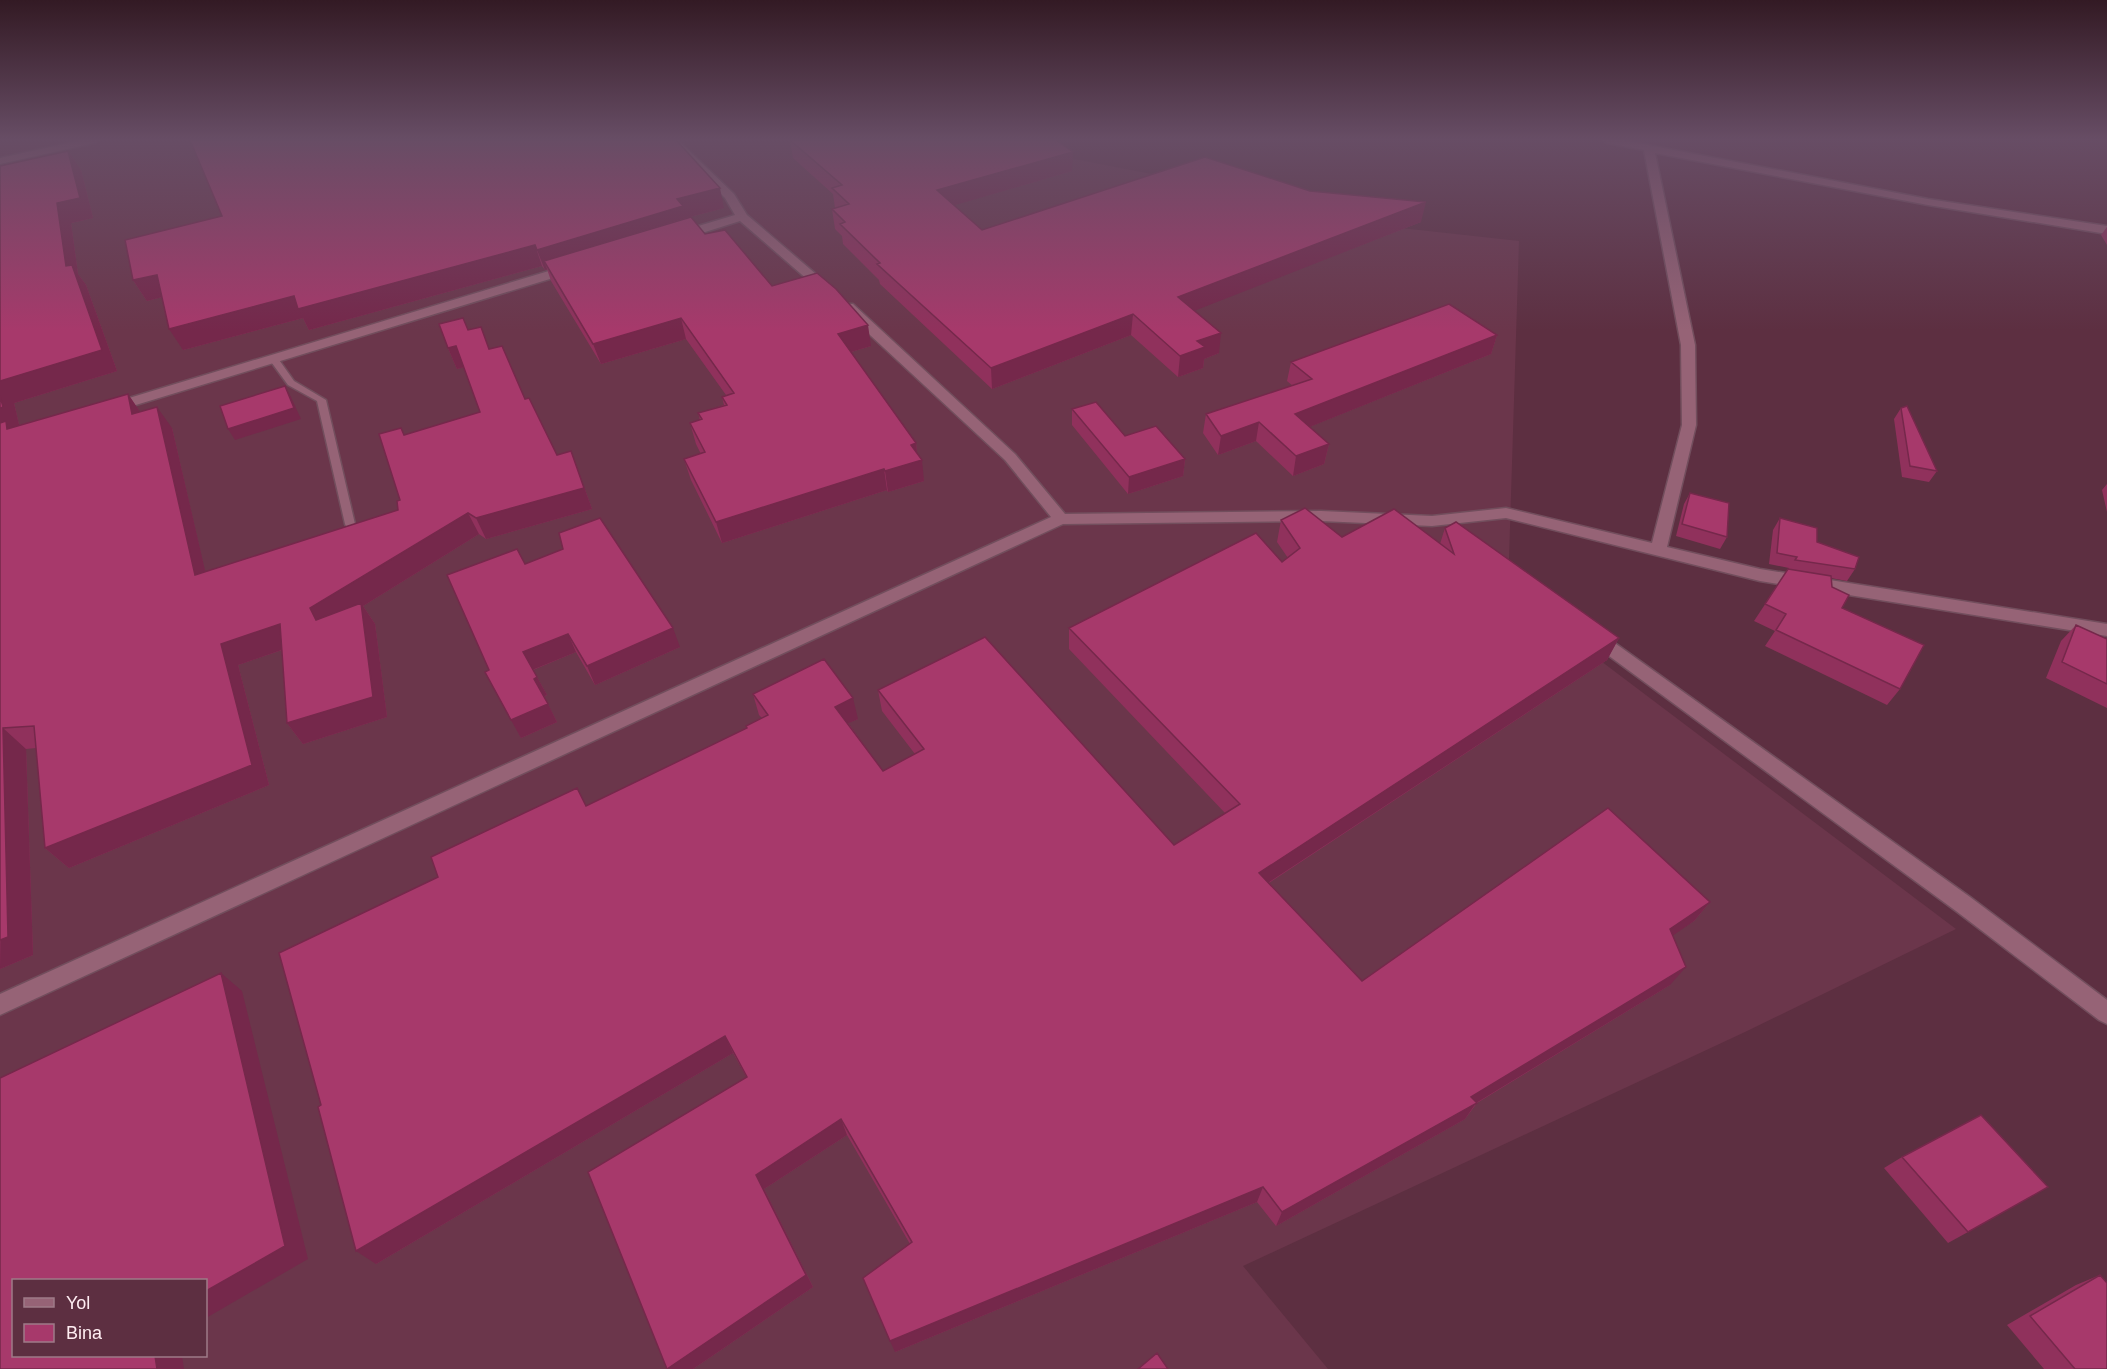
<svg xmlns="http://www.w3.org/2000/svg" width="2107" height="1369" font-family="Helvetica,sans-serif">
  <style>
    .built { fill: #6b364b; fill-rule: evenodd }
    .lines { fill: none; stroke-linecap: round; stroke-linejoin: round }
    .lane-casing { stroke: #724e5d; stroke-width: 3 }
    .street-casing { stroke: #724e5d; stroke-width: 3 }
    .lane { fill: #966376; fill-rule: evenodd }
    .street { fill: #966376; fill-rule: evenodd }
    .wall { fill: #90315c }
    .shaded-wall { fill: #75284b }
    .building { fill: #a7396b; stroke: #75284b; stroke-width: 1.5 }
  </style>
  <rect width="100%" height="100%" fill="#5d2f41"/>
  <!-- built -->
  <path class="built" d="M0,140H1028L1038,152L1203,184L1292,216L1519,241L1508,591L1956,929L1745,1032L1243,1266L1328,1369H0ZM14,1280H206V1356H14Z"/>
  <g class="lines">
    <!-- lane casing -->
    <g class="lane-casing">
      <path id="lane" d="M274,356L277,357L294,381L326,400L355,524L354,526H346L345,524L317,401L288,385L269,359Z"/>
    </g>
    <!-- street casing -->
    <g class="street-casing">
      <path id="street" d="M82,140H100L95,143L0,164V158Z
        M667,140H678L734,194L747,215L831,287L833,290L831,293H823L740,221L683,239H675V233L735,215L725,198Z
        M1602,140H1622L1928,199L2107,226V234L1928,205L1655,153L1695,345L1696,425L1667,547L1760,569L2107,624V636L1760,581L1506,518L1432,526L1321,521L1063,524L0,1015V994L1051,517L1005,460L843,310L842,307L843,304H853L1015,454L1065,514L1321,511L1432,516L1506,508L1652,543L1682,425L1681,345L1644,150L1607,143Z
        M572,264L576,265L578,268L576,271L116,411L111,412L104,408L106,405Z
        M1592,629L1598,631L1970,897L2107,1000V1024L2099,1020L1956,911L1586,639L1583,635L1586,631Z"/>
    </g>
    <!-- lane -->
    <use href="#lane" class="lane"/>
    <!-- street -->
    <use href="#street" class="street"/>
  </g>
  <!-- wall -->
  <path class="wall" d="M790,140L921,141L1072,171L954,205L982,230L1310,191L1421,222L1194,310L1219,353L1204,359L1203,368L1178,377L1131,335L992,389L880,284L879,280L843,244L842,236L835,229L832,209L835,208L833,194L793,158Z
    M68,151L81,170L93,218L71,223L78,274L86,285L117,371L14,403L19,425L128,394L140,412L172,428L205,572L398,510L405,435L480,412L464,367L457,369L448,348L469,330L490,349L525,399L557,455L571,451L592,509L486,539L479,534L363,606L375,624L387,717L303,744L287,723L282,650L238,665L269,785L69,868L45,848L36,748L26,749L33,955L0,969V166Z
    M724,208L686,218L705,234L772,286L871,346L851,352L916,443L917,453L924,481L888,492L887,490L722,543L691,480L684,459L701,454L696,444L690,423L700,420L698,413L724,405L722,397L726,395L686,339L601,364L551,281L547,269L545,270L542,266L309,330L303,318L183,350L162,297L147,301L133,280Z
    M2107,227V245L2101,235Z
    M1497,335L1491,354L1309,427L1329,444L1324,464L1293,476L1256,441L1218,455L1203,433L1206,414L1293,386L1287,381L1291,362Z
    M1901,408L1937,471L1929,482L1902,477L1894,419Z
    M1072,409L1125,436L1185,459L1183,476L1128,494L1072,425Z
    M2107,484V512L2102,490Z
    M1690,493L1727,537L1720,549L1676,536L1684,504Z
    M1780,518L1855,569L1847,581L1831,578L1832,587L1842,608L1900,689L1887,705L1765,646L1775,631L1754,621L1789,568L1769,564L1773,530Z
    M1281,520L1342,537L1440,544L1445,528L1619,638L1607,660L1269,883L1362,981L1710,902L1694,921L1672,935L1670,985L1477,1103L1465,1119L1276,1226L1257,1202L895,1352L910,1244L847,1135L764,1189L813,1287L693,1369H667L588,1172L747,1078L733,1053L376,1264L321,1105L438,877L587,806L746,728L762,718L759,715L753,694L858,719L848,723L883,771L915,754L882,711L878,690L1174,845L1225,813L1069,649V628L1282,562L1288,558L1277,542Z
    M525,564L680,647L595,685L576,652L533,670L547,695L544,697L557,722L521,738L489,670Z
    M2076,625L2107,639V708L2046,678L2061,641Z
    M1902,1157L1968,1232L1948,1243L1884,1168Z
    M2100,1275L2107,1369H2044L2007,1325L2076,1285Z"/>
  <!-- shaded-wall -->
  <path class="shaded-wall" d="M68,151L81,170L93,218L71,223L78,274L86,285L117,371L14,403L20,429L0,435V381L66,266L57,203Z
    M1073,152L1072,171L938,210L937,190Z
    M720,188L724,208L686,218L544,261L547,269L545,270L537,250L677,199Z
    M1426,202L1421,222L1176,318L1178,297Z
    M535,245L542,266L309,330L303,318L183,350L169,329L294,296Z
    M157,275L170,295L147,301L133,280Z
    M1133,314L1131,335L992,389L991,368Z
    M681,318L686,339L601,364L593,344Z
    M868,325L871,346L841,355L838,334Z
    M1221,333L1219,353L1204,359L1203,368L1178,377L1180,356L1197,341Z
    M1497,335L1491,354L1292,434L1295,414Z
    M456,346L465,367L457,369L448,348Z
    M285,386L291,397L301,419L235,440L228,429Z
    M128,394L143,416L132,414Z
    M157,407L172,428L211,596L195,575Z
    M1259,422L1256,441L1218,455L1221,436Z
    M916,443L918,461L922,460L924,481L888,492L885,471L911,445Z
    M1329,444L1324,464L1293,476L1296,456Z
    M571,451L592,509L486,539L476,518Z
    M1185,459L1183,476L1128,494L1129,477Z
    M884,469L887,490L722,543L716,522Z
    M468,513L479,534L363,606L375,624L387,717L303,744L287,723L316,620L310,608Z
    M280,624L296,645L238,665L269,785L69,868L45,848L221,644Z
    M673,628L680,647L595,685L587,666Z
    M568,634L576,652L532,670L523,652Z
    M1619,638L1607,660L1254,892L1259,873Z
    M537,677L547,695L543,697L534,679Z
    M853,698L858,719L840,727L835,707Z
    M548,704L557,722L521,738L511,720Z
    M3,728L26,749L33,955L0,969Z
    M1710,902L1694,921L1655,948L1670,929Z
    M1686,967L1670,985L1476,1103L1465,1119L1276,1226L1282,1212Z
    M221,973L242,991L308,1259L206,1318V1291Z
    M725,1036L733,1053L376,1264L356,1251Z
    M841,1119L847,1135L764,1189L813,1287L693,1369H667L756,1175Z
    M1263,1187L1257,1202L895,1352L890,1341Z
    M155,1356H182L184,1369H157Z"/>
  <!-- building -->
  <path class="building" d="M190,140H676L720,188L677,199L683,206L537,250L535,245L298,309L294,296L169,329L157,275L133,280L125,240L222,216Z
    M790,140H920L921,141L927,140H1056L1073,152L937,190L982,230L1205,157L1310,191L1426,202L1178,297L1221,333L1197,341L1205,347L1180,356L1133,314L991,368L877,264L880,263L840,224L845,222L832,209L849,204L832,188L842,185Z
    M68,151L80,198L57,203L66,266L72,265L102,350L0,381V166Z
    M691,217L705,234L725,230L772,286L817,273L836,289L868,325L838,334L916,443L911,445L922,460L885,471L884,469L716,522L684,459L705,452L690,423L702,419L698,413L727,405L722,397L734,393L681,318L593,344L544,261Z
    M1449,304L1497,335L1295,414L1329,444L1296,456L1259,422L1221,436L1206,414L1312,379L1291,362Z
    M463,318L468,330L481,327L489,349L502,346L525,399L529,398L557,455L571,451L584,488L476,518L468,513L310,608L316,620L361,603L373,697L287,723L280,624L221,644L252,765L45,848L34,726L3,728L8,937L0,940V423L6,421L7,429L128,394L132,414L157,407L195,575L398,510L397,501L400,500L379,434L401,428L404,435L480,412L456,346L448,348L439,324Z
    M285,386L294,408L228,429L220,406Z
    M0,396L3,407L0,408Z
    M1096,402L1125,436L1156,426L1185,459L1129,477L1072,409Z
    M1907,406L1937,471L1910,466L1901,408Z
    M1690,493L1729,503L1727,537L1682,524Z
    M1305,508L1342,537L1394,509L1454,554L1445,528L1456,522L1619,638L1259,873L1362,981L1608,808L1710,902L1670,929L1686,967L1471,1097L1477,1103L1282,1212L1263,1187L890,1341L863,1278L912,1242L841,1119L756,1175L806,1275L667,1369L588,1172L747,1077L725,1036L356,1251L318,1107L321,1105L279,953L438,877L431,857L577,788L586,806L747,728L746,726L768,715L753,694L824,659L853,698L835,707L883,771L924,749L878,690L985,637L1174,845L1240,804L1069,628L1256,533L1282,562L1300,548L1281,520Z
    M600,518L673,628L587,666L568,634L523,652L537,677L534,679L548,704L511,720L485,672L489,670L447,575L517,549L525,564L563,549L559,533Z
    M1780,518L1817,528V542L1859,557L1855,569L1795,560L1797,557L1777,553Z
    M1788,569L1831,576L1832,587L1849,595L1842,608L1924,645L1900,689L1776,630L1786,614L1765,604Z
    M2076,625L2107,639V684L2062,662Z
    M221,973L285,1246L206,1291V1281H14V1356H155L157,1369H0V1078Z
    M1981,1115L2048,1187L1968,1232L1902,1157Z
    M2100,1275L2107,1283V1369H2075L2030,1316Z
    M1157,1353L1168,1369H1138Z"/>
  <!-- sky -->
  <linearGradient id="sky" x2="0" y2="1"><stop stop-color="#331a24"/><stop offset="0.42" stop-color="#674d65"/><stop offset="1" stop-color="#674d65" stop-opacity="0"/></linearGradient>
  <rect width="2107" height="331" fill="url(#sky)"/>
  <!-- legend -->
  <rect x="12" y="1279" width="195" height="78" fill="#5d2f41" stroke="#9e7b88" stroke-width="1.5"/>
  <rect x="24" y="1298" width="30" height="9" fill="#966376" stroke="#9e7b88" stroke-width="1.5"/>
  <text x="66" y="1309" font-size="18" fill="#ffedf2">Yol</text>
  <rect x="24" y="1324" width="30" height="18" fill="#a7396b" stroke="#9e7b88" stroke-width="1.5"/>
  <text x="66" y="1339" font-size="18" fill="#ffedf2">Bina</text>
</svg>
